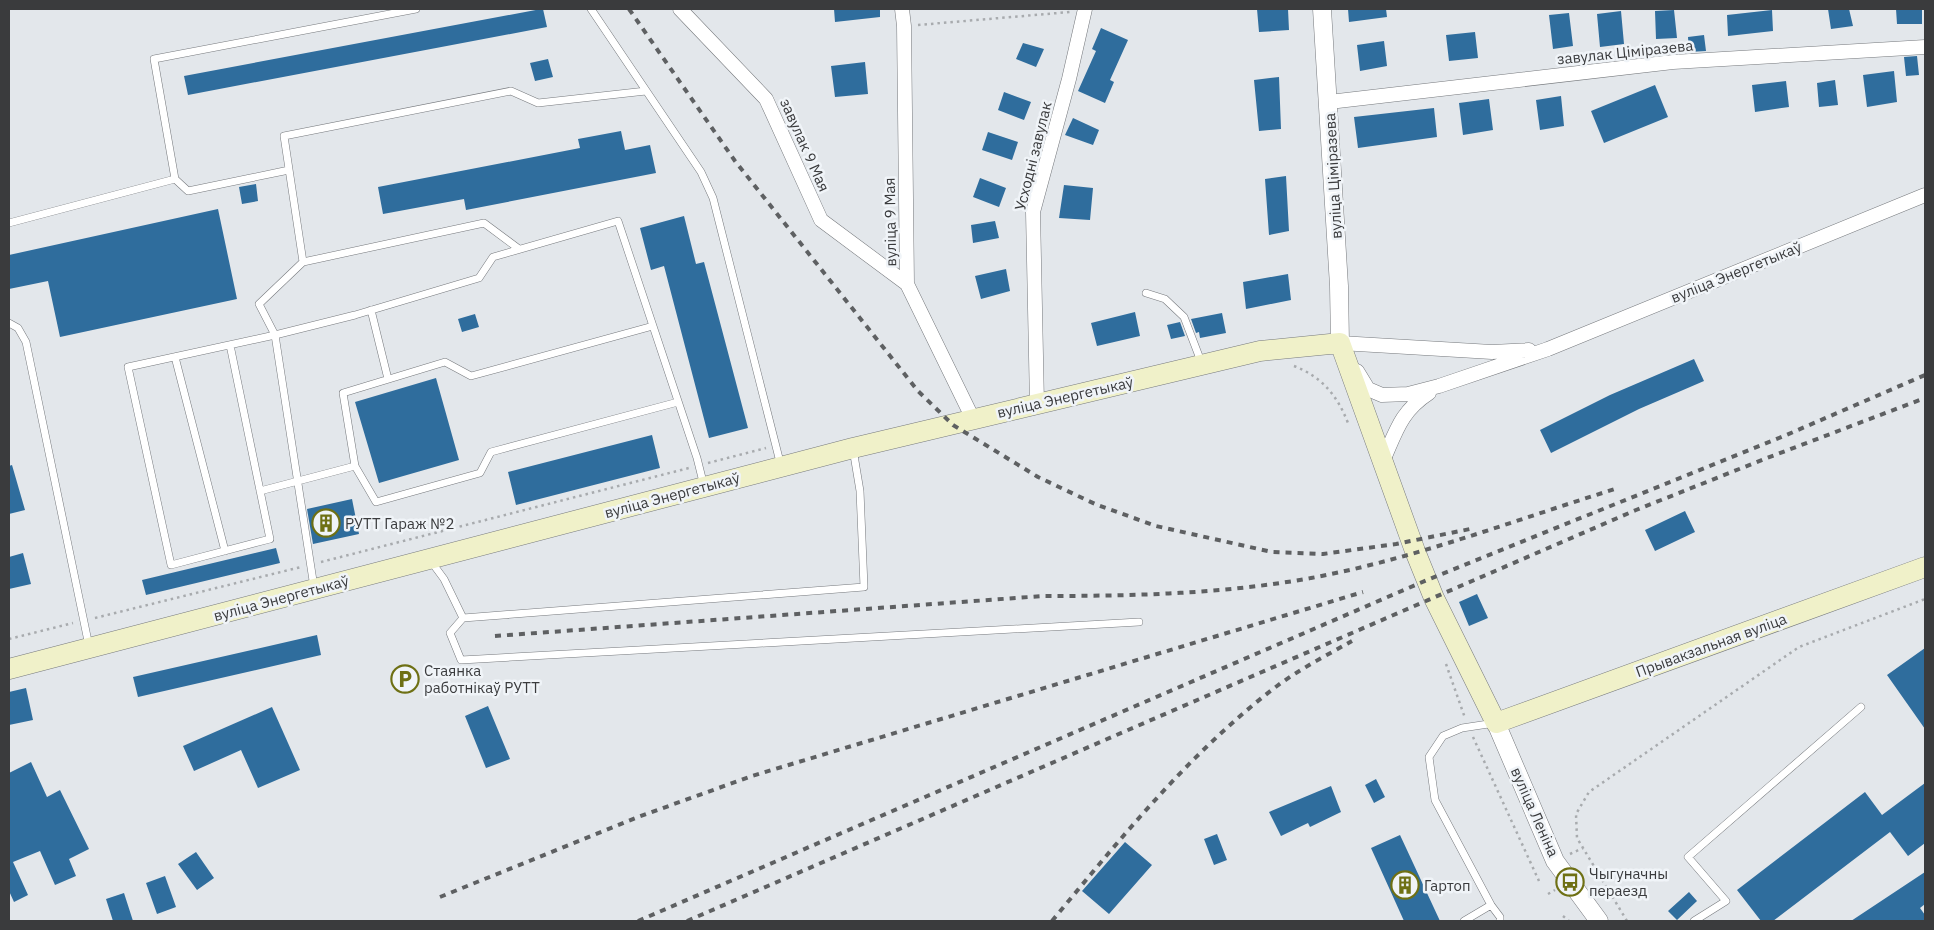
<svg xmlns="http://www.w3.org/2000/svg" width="1934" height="930" font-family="'IBM Plex Sans',sans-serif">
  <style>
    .building { fill: #2f6d9d }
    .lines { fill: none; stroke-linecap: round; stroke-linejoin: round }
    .service-casing { stroke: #76797d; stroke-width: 8 }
    .minor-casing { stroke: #76797d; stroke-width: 15 }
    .tertiary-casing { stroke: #76797d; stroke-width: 19 }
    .secondary-casing { stroke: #76797d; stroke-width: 21 }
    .path { stroke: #a8abae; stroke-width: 2.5; stroke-dasharray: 2.5 4; stroke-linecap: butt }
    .service { stroke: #fff; stroke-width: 7 }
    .minor { stroke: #fff; stroke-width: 14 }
    .tertiary { stroke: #fff; stroke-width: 18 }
    .secondary { stroke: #f0f1c9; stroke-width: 20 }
    .rail { stroke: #5e6062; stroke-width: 4; stroke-dasharray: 6 6; stroke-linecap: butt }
    .labels { text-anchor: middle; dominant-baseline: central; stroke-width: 5; stroke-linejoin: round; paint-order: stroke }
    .street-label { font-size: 15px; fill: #3a3b3d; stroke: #f0f4f8 }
    .poi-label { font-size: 15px; fill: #3a3b3d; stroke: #f0f4f8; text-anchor: start }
  </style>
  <rect width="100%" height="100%" fill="#e3e7eb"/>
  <!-- building -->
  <path class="building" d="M541,9H543L547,27L188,95L184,76Z
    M834,9H880V17L835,22Z
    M1257,9H1288L1289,30L1259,32Z
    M1348,9H1386L1387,17L1349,22Z
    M1828,9H1849L1853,26L1831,29Z
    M1896,9H1922V24H1897Z
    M1674,10L1677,38L1656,39L1655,11Z
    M1772,10L1773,31L1728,36L1727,15Z
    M1621,11L1624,44L1600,47L1597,14Z
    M1569,13L1573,46L1553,49L1549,15Z
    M1101,28L1128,40L1110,80L1114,82L1105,103L1078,91L1096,51L1092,49Z
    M1475,32L1478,58L1449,61L1446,35Z
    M1704,35L1706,51L1689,52L1688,37Z
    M1384,41L1387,66L1360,71L1357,45Z
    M1023,43L1044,49L1036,67L1016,59Z
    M1917,56L1919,75L1906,76L1904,57Z
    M548,59L553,77L535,81L530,63Z
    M865,62L868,94L835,97L831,66Z
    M1894,71L1897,102L1867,107L1863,75Z
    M1279,77L1281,129L1259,131L1254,80Z
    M1835,80L1838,105L1819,107L1817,83Z
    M1786,81L1789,107L1755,112L1752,85Z
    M1655,85L1668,117L1604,143L1591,111Z
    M1004,92L1031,102L1024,120L998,110Z
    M1561,96L1564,126L1540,130L1536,100Z
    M1489,99L1493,130L1463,135L1459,103Z
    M1434,108L1437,137L1358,148L1354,117Z
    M1073,118L1099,130L1093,145L1065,135Z
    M621,131L625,150L650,145L656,173L466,210L464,199L383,214L378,187L580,148L578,139Z
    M988,132L1018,142L1012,160L982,150Z
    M1286,176L1289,231L1269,235L1265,179Z
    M980,178L1006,188L999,207L973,197Z
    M256,184L258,201L242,204L239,187Z
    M1064,185L1093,188L1090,220L1059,218Z
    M218,209L237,299L60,337L48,281L9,289V255Z
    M684,216L696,264L704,262L748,428L709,438L664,266L651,270L640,228Z
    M995,221L999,238L973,243L971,225Z
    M1006,269L1010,291L981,299L975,276Z
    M1288,274L1291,300L1246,309L1243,282Z
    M1135,312L1140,336L1097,346L1091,323Z
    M1222,313L1226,333L1200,338L1199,332L1196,333L1191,319Z
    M475,314L479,327L462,332L458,319Z
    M1180,322L1185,336L1171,339L1167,325Z
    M1694,359L1704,381L1639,409L1551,453L1540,430L1610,395Z
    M436,378L459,460L379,483L355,402Z
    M652,435L660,468L516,505L508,472Z
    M12,465L25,510L9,514V466Z
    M352,499L359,534L313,544L307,509Z
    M1685,511L1695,532L1655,551L1645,530Z
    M276,548L280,563L146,595L142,580Z
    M23,553L31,584L9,589V557Z
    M1477,594L1488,618L1469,626L1459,602Z
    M317,635L321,655L138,697L133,677Z
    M1925,648V729L1887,675Z
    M26,688L33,720L9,725V692Z
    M488,706L510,759L486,768L465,716Z
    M272,707L300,770L258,788L241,750L194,771L183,746Z
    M31,762L47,797L60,790L89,849L69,859L76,876L55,885L40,851L13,862L28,895L14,902L9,891V773Z
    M1376,779L1385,797L1374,803L1365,785Z
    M1925,783V843L1908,856L1890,832L1773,921H1761L1737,890L1865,792L1882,815Z
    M1331,786L1341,812L1310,827L1308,823L1281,836L1269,812Z
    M1217,834L1227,860L1214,865L1204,839Z
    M1400,835L1440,921H1404L1371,848Z
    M1125,842L1152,865L1109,914L1082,891Z
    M196,852L214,878L197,890L178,864Z
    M1925,872V904L1920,908L1925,915V921H1851Z
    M165,876L176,907L157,914L146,883Z
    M1689,892L1697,901L1677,920L1668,911Z
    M124,893L133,921H113L106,899Z"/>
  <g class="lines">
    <!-- service casing -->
    <g class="service-casing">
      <path id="service" d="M591,9L701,172L713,198L781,466
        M175,179L188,191L289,170
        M9,223L175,179L154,59L416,9
        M303,262L284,136L511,91L538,103L646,91
        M1146,293L1165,299L1184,317L1202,364
        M371,310L388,379
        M9,323L18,328L26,342L89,646
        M230,345L270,539L171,565L128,367L275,335L259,304L303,262L484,223L519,249
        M175,357L225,551
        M355,466L343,393L445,362L471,376L653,326
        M260,491L355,466L376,502L480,473L491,452L678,402
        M430,560L444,579L463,618L864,587L860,491L853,449
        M314,587L275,335L355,315L479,278L493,257L618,221L697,458L704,486
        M463,618L450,633L461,660L1139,622
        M1491,905L1500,917V921
        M1464,921L1491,905L1435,800L1429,757L1443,736L1462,728L1495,723
        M1694,921L1726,901L1688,857L1861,707"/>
    </g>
    <!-- minor casing -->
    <g class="minor-casing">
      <path id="minor" d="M680,9L766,99L821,220L907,284
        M902,9L904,26L907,284L973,419
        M1329,102L1673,62L1925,47
        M1340,343L1492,352L1529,350
        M1357,371L1368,389L1382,395L1408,394L1439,386L1548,349L1925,195
        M1037,404L1033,212L1069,79L1085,9
        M1382,463C1396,432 1400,412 1429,393"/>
    </g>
    <!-- tertiary casing -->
    <g class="tertiary-casing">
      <path id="tertiary" d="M1322,9L1339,286L1340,343
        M1496,723L1555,861L1599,921"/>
    </g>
    <!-- secondary casing -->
    <g class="secondary-casing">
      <path id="secondary" d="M9,669L853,448L1260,351L1340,343L1415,551L1434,598L1496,723L1925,567"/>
    </g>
    <!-- path -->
    <path class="path" d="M918,25L1070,12
      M1294,366C1322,377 1337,395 1348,423
      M708,463L766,448
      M321,562L689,468
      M95,618L301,567
      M9,639L73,623
      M1446,664L1465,718
      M1473,737L1539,881
      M1570,854L1583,848
      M1548,894L1555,890
      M1563,916L1569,921
      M1627,921L1577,838L1576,814L1589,792L1799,647L1925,599"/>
    <!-- service -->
    <use href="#service" class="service"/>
    <!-- minor -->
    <use href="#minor" class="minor"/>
    <!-- tertiary -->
    <use href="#tertiary" class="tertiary"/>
    <!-- secondary -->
    <use href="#secondary" class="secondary"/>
    <!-- rail -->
    <path class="rail" d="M629,9L735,161L918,391L953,425L1038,477L1095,504L1156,526L1272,552L1323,554L1396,544L1475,528
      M495,636L1043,596C1132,596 1223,594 1311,578C1414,559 1515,520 1615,489
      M440,897L638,817L752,776L1363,592
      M638,921L1427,580L1784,436L1925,375
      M687,921L1636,510L1767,458L1925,398
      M1052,921C1121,838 1190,752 1277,686C1300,669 1327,655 1352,641"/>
  </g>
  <!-- icons -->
  <defs>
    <g id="building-ring" transform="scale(1.4375)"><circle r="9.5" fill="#f0f4f8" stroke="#6e7014" stroke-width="1.5"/><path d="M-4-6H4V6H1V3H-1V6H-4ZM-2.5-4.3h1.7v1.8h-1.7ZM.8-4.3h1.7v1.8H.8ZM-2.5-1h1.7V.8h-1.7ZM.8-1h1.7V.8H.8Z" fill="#6e7014"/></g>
    <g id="parking-ring" transform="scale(1.4375)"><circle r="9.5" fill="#f0f4f8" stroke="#6e7014" stroke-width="1.5"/><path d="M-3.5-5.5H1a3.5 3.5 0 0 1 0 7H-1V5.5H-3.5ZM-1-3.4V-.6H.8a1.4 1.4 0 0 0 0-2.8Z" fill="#6e7014"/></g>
    <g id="bus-ring" transform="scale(1.4375)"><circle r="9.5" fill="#f0f4f8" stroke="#6e7014" stroke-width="1.5"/><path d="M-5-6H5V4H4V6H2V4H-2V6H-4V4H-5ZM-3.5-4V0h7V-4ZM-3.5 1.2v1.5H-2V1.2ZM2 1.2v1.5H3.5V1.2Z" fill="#6e7014"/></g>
  </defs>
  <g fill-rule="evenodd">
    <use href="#building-ring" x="326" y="523"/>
    <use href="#parking-ring" x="405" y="679"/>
    <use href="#bus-ring" x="1570" y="882"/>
    <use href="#building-ring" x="1405" y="885"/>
  </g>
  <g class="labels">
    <!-- street labels -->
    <g class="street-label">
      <text transform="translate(1625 52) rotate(-6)">завулак Ціміразева</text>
      <text transform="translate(805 145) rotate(66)">завулак 9 Мая</text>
      <text transform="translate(1033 156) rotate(-76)">Усходні завулак</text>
      <text transform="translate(1333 176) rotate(-93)">вуліца Ціміразева</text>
      <text transform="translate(890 222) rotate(-91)">вуліца 9 Мая</text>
      <text transform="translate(1736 272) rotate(-22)">вуліца Энергетыкаў</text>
      <text transform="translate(1065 397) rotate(-13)">вуліца Энергетыкаў</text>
      <text transform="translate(672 495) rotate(-15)">вуліца Энергетыкаў</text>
      <text transform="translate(281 598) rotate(-15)">вуліца Энергетыкаў</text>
      <text transform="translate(1711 645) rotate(-20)">Прывакзальная вуліца</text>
      <text transform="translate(1535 812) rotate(66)">вуліца Леніна</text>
    </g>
    <!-- poi labels -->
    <g class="poi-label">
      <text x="345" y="523">РУТТ Гараж №2</text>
      <text x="424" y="670">Стаянка<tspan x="424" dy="17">работнікаў РУТТ</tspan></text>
      <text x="1589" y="873">Чыгуначны<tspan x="1589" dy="17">пераезд</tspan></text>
      <text x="1424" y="885">Гартоп</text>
    </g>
  </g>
  <!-- border -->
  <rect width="1934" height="930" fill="none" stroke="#3a3b3d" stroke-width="20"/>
</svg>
